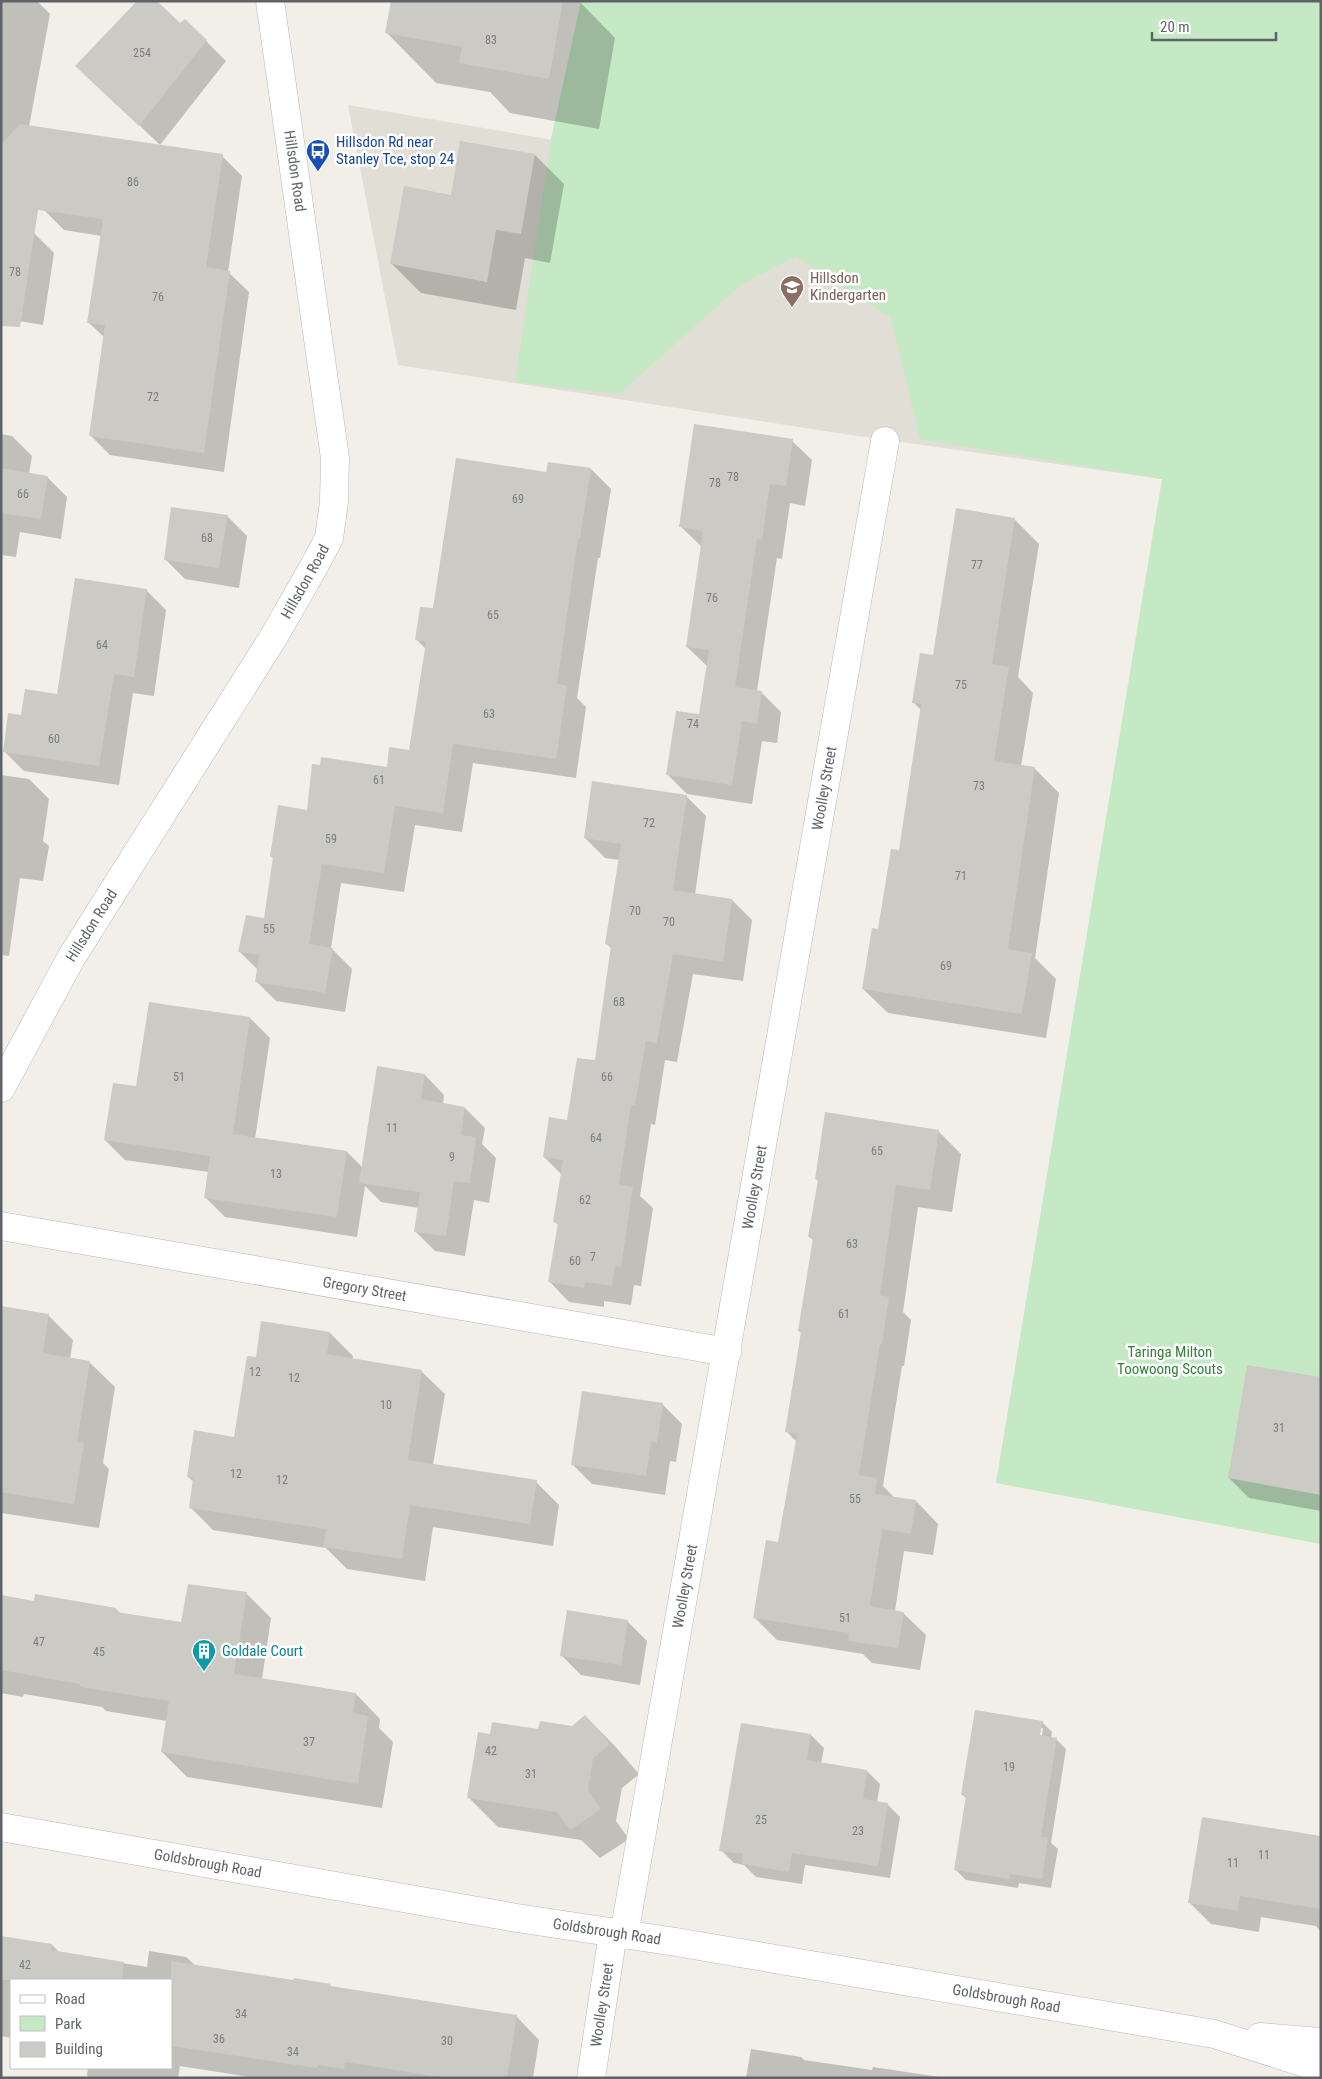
<svg xmlns="http://www.w3.org/2000/svg" width="1322" height="2079" font-family="'Roboto Condensed',sans-serif">
  <style>
    .education { fill: #e1ded6 }
    .green { fill: #c5e8c5 }
    .shadow { fill: #0003; fill-rule: evenodd }
    .building { fill: #cccac5 }
    .lines { fill: none; stroke-linecap: round; stroke-linejoin: round }
    .minor-casing { stroke: #b5b8bc; stroke-width: 29 }
    .minor { stroke: #fff; stroke-width: 28 }
    .labels { text-anchor: middle; dominant-baseline: central; stroke-width: 5; stroke-linejoin: round; paint-order: stroke }
    .number-label { font-size: 12px; fill: #7a7d7f }
    .transit-label { font-size: 15px; fill: #164399; stroke: #fff; text-anchor: start }
    .street-label { font-size: 15px; fill: #5f6368; stroke: #fff }
    .education-label { font-size: 15px; fill: #785e54; stroke: #fff; text-anchor: start }
    .park-label { font-size: 15px; fill: #348238; stroke: #fff }
    .culture-label { font-size: 15px; fill: #0d838f; stroke: #fff; text-anchor: start }
  </style>
  <rect width="100%" height="100%" fill="#f1efe8"/>
  <!-- education -->
  <path class="education" d="M348,105L876,195L1162,479L844,434L398,365Z"/>
  <!-- green -->
  <path class="green" d="M581,1H1321V1544L996,1483L1162,479L920,439L891,318L796,256L742,284L619,394L515,382L551,139Z"/>
  <!-- shadow -->
  <path class="shadow" d="M1,1H37L50,14L25,148L1,143Z
    M437,1H579L615,38L599,129L510,113L490,92L436,83L386,32Z
    M180,25L206,41L226,61L160,145L97,85Z
    M535,155L564,184L550,263L525,258L516,310L421,293L392,264L452,196Z
    M222,156L242,176L228,272L249,292L224,472L110,455L90,435L105,338L88,322L102,236L64,230L44,210Z
    M34,233L54,253L43,325L1,318Z
    M1,434L12,436L32,456L29,474L47,477L67,497L61,539L20,532L16,557L1,555Z
    M792,441L812,460L805,506L790,503L782,559L777,558L757,691L761,692L781,712L777,743L762,741L752,804L687,794L667,774L700,715L708,667L687,647L702,547L680,526Z
    M591,469L611,489L600,558H598L577,698L586,707L576,778L473,763L462,832L415,825L404,892L341,883L331,948L352,969L345,1012L276,1001L256,981L258,970L239,951L265,920L274,859L271,856L308,811L388,768L410,751L426,649L417,640L434,610L547,474Z
    M227,516L247,536L239,588L185,579L165,559Z
    M1014,519L1039,544L1018,677L1033,693L1021,766L1034,768L1059,793L1035,958L1056,979L1046,1038L888,1013L863,989L900,851L921,710L914,703L934,657Z
    M146,590L166,610L154,696L133,693L119,785L24,771L4,751L22,716L58,696Z
    M1,775L29,779L49,799L43,841L49,846L43,881L20,878L9,956L1,955Z
    M686,796L706,816L695,895L732,900L752,920L743,981L693,974L677,1062L665,1060L655,1125L651,1124L640,1196L653,1208L641,1286L634,1285L631,1305L604,1301V1307L569,1302L550,1282L559,1226L555,1222L562,1175L544,1157L568,1121L596,1062L612,949L607,944L620,860L605,858L585,838Z
    M250,1018L270,1038L255,1139L347,1152L363,1168L425,1075L444,1095L443,1104L465,1108L485,1128L482,1144L496,1158L489,1203L474,1200L465,1256L435,1251L415,1231L419,1208L381,1202L365,1186L357,1237L225,1217L205,1197L209,1172L125,1160L105,1140L137,1088Z
    M938,1131L961,1154L952,1212L918,1207L903,1312L911,1320L904,1366H902L883,1486L895,1498L916,1501L938,1524L933,1555L904,1551L895,1611L903,1613L926,1635L920,1670L872,1663L863,1654L777,1640L755,1618L779,1544L797,1442L786,1431L802,1334L799,1331L814,1241L810,1237L819,1182L816,1179Z
    M1,1307L48,1315L73,1340L70,1359L89,1362L115,1387L103,1463L109,1469L99,1528L1,1513Z
    M330,1333L353,1356L352,1360L421,1371L445,1394L433,1465L536,1482L559,1505L553,1546L433,1527L425,1581L347,1569L326,1548L213,1530L190,1507L194,1482L188,1477L235,1438L257,1359Z
    M1321,1378V1511L1249,1498L1229,1478Z
    M662,1404L682,1424L676,1462L670,1461L665,1495L592,1484L572,1464Z
    M247,1594L271,1618L262,1679L356,1694L380,1719L379,1728L393,1742L382,1808L187,1777L162,1752L167,1721L106,1711L102,1707L24,1694L23,1697L1,1693V1597L35,1602L116,1609L121,1614L182,1623Z
    M627,1621L647,1641L640,1685L581,1675L561,1655Z
    M585,1716L614,1745L639,1774L622,1788L616,1821L629,1839L600,1858L581,1840L498,1827L469,1798L491,1735L572,1728Z
    M1042,1722L1052,1732L1051,1738L1056,1739L1066,1749L1051,1843L1058,1849L1051,1888L1019,1883L1018,1888L966,1880L956,1870L967,1799L963,1795ZM1040,1728H1043L1041,1742L1038,1741Z
    M811,1735L824,1748L821,1764L867,1771L880,1784L877,1803L888,1805L900,1817L890,1878L805,1865L802,1884L756,1877L744,1865L734,1863L721,1850Z
    M1321,1859V1932L1316,1926L1261,1917L1259,1932L1211,1924L1190,1903Z
    M1,1937L52,1945L60,1953L147,1967L149,1951L186,1957L196,1966L330,1986L332,1988L516,2016L539,2040L533,2078H256L180,2066L178,2078H89L87,2075L88,2068H171V1980H11V2038L1,2036Z
    M751,2049L801,2057L804,2060L872,2070L873,2067L946,2078H746Z"/>
  <!-- building -->
  <path class="building" d="M137,1H157L180,23L185,19L207,40L139,126L75,66Z
    M391,1H563L549,79L459,63L462,47L385,33Z
    M20,124L223,154L206,267L230,271L204,453L89,436L105,325L87,323L103,219L38,210L20,327L1,326V144Z
    M460,141L535,154L521,234L496,230L487,282L390,264L404,186L451,195Z
    M694,424L793,439L786,486L770,484L762,540L757,539L735,687L762,691L757,724L742,721L732,785L666,775L676,711L699,714L709,650L686,647L703,531L679,527Z
    M456,458L546,472L548,462L591,468L580,539H578L557,684L567,686L556,759L453,744L443,813L395,806L384,873L322,864L309,944L333,948L325,993L255,982L259,955L238,952L246,915L264,918L273,857L270,856L278,805L307,810L312,764L320,765L321,757L387,767L389,747L409,750L426,642L415,640L420,607L433,608Z
    M1,468L48,476L41,519L1,513Z
    M171,507L228,515L219,568L164,560Z
    M956,508L1015,518L992,664L1009,667L994,761L1035,767L1008,949L1032,953L1022,1014L862,989L872,928L878,929L891,849L899,850L921,704L912,703L920,653L933,655Z
    M75,578L147,589L134,677L114,674L99,766L3,752L8,713L21,715L25,689L57,694Z
    M592,781L687,795L673,890L732,899L723,962L673,954L657,1043L646,1041L635,1105H631L619,1185L633,1187L621,1267L615,1266L612,1286L585,1282L584,1288L548,1282L558,1223L553,1222L563,1160L543,1157L549,1117L567,1120L577,1058L595,1060L611,945L605,944L621,844L584,838Z
    M149,1002L250,1017L233,1134L347,1151L337,1217L204,1198L210,1156L104,1140L113,1083L136,1086Z
    M377,1066L425,1074L421,1099L465,1107L461,1135L476,1137L470,1183L454,1181L446,1236L414,1232L420,1192L359,1183Z
    M825,1112L939,1130L930,1190L896,1185L880,1295L889,1297L882,1344H880L859,1475L877,1478L875,1494L916,1500L911,1534L882,1529L870,1606L904,1612L898,1648L848,1641L849,1633L753,1618L766,1540L778,1542L797,1434L785,1432L801,1332L798,1331L813,1238L808,1237L818,1180L815,1179Z
    M1,1306L49,1314L43,1353L90,1361L77,1442L84,1443L74,1504L1,1492Z
    M261,1321L330,1332L327,1354L422,1370L408,1460L537,1480L530,1524L410,1505L402,1559L323,1547L326,1529L189,1508L193,1478L187,1477L194,1430L234,1437L247,1356L256,1357Z
    M1247,1365L1321,1377V1495L1228,1478Z
    M582,1391L663,1403L657,1443L651,1441L646,1476L571,1465Z
    M188,1584L247,1592L234,1674L356,1693L353,1713L368,1716L358,1784L161,1752L169,1701L80,1687V1684L1,1670V1595L34,1601L35,1594L116,1608V1612L181,1622Z
    M567,1610L628,1620L621,1665L560,1656Z
    M975,1710L1043,1721L1040,1735L1057,1738L1041,1837L1048,1838L1042,1879L1010,1874L1009,1879L954,1870L966,1796L961,1795Z
    M585,1715L610,1744L593,1758L588,1790L601,1809L570,1830L557,1812L467,1798L478,1732L490,1734L492,1722L538,1729L540,1721L572,1726Z
    M741,1723L811,1734L807,1760L867,1770L863,1799L888,1803L878,1866L792,1853L789,1872L742,1864L743,1854L719,1851Z
    M1202,1817L1321,1836V1909L1240,1896L1238,1911L1188,1903Z
    M1,1936L52,1944L51,1950L124,1962L122,1980H1Z
    M171,1961L293,1980L294,1978L331,1984L330,1986L517,2015L507,2078H446L345,2062L344,2069L318,2065L317,2068L171,2046Z"/>
  <g class="lines">
    <!-- minor casing -->
    <g class="minor-casing">
      <g id="minor">
        <path id="s1" d="M1,1088L71,958L273,638L312,570L329,538L334,502L335,458L270,1"/>
        <path id="s2" d="M1,1226L727,1352"/>
        <path id="s3" d="M1,1827L517,1918L676,1942L1214,2034L1321,2068"/>
        <path id="s4" d="M624,1935L885,441"/>
        <path d="M1260,2037L1321,2042"/>
        <path id="s5" d="M591,2078L613,1933"/>
      </g>
    </g>
    <!-- minor -->
    <use href="#minor" class="minor"/>
  </g>
  <!-- icons -->
  <defs>
    <g id="bus-pin" transform="scale(1.25)"><path d="M0 17L-7.5 6A9.5 9.5 0 1 1 7.5 6Z" fill="#1a4fb4" stroke="#fff"/><path d="M-5-6H5V4H4V6H2V4H-2V6H-4V4H-5ZM-3.5-4V0h7V-4ZM-3.5 1.2v1.5H-2V1.2ZM2 1.2v1.5H3.5V1.2Z" fill="#fff"/></g>
    <g id="school-pin" transform="scale(1.25)"><path d="M0 17L-7.5 6A9.5 9.5 0 1 1 7.5 6Z" fill="#8d6e63" stroke="#fff"/><path d="M0-5L7-2L0 1L-7-2ZM-4 1L0 2.5L4 1V4Q0 6-4 4Z" fill="#fff"/></g>
    <g id="building-pin" transform="scale(1.25)"><path d="M0 17L-7.5 6A9.5 9.5 0 1 1 7.5 6Z" fill="#0f9aa8" stroke="#fff"/><path d="M-4-6H4V6H1V3H-1V6H-4ZM-2.5-4.3h1.7v1.8h-1.7ZM.8-4.3h1.7v1.8H.8ZM-2.5-1h1.7V.8h-1.7ZM.8-1h1.7V.8H.8Z" fill="#fff"/></g>
  </defs>
  <g fill-rule="evenodd">
    <use href="#bus-pin" x="318" y="151"/>
    <use href="#school-pin" x="792" y="287"/>
    <use href="#building-pin" x="204" y="1651"/>
  </g>
  <g class="labels">
    <!-- number labels -->
    <g class="number-label">
      <text x="491" y="40">83</text>
      <text x="142" y="53">254</text>
      <text x="133" y="182">86</text>
      <text x="15" y="272">78</text>
      <text x="158" y="297">76</text>
      <text x="153" y="397">72</text>
      <text x="733" y="477">78</text>
      <text x="715" y="483">78</text>
      <text x="23" y="494">66</text>
      <text x="518" y="499">69</text>
      <text x="207" y="538">68</text>
      <text x="977" y="565">77</text>
      <text x="712" y="598">76</text>
      <text x="493" y="615">65</text>
      <text x="102" y="645">64</text>
      <text x="961" y="685">75</text>
      <text x="489" y="714">63</text>
      <text x="693" y="724">74</text>
      <text x="54" y="739">60</text>
      <text x="379" y="780">61</text>
      <text x="979" y="786">73</text>
      <text x="649" y="823">72</text>
      <text x="331" y="839">59</text>
      <text x="961" y="876">71</text>
      <text x="635" y="911">70</text>
      <text x="669" y="922">70</text>
      <text x="269" y="929">55</text>
      <text x="946" y="966">69</text>
      <text x="619" y="1002">68</text>
      <text x="179" y="1077">51</text>
      <text x="607" y="1077">66</text>
      <text x="392" y="1128">11</text>
      <text x="596" y="1138">64</text>
      <text x="877" y="1151">65</text>
      <text x="452" y="1157">9</text>
      <text x="276" y="1174">13</text>
      <text x="585" y="1200">62</text>
      <text x="852" y="1244">63</text>
      <text x="593" y="1257">7</text>
      <text x="575" y="1261">60</text>
      <text x="844" y="1314">61</text>
      <text x="255" y="1372">12</text>
      <text x="294" y="1378">12</text>
      <text x="386" y="1405">10</text>
      <text x="1279" y="1428">31</text>
      <text x="236" y="1474">12</text>
      <text x="282" y="1480">12</text>
      <text x="855" y="1499">55</text>
      <text x="845" y="1618">51</text>
      <text x="39" y="1642">47</text>
      <text x="99" y="1652">45</text>
      <text x="309" y="1742">37</text>
      <text x="491" y="1751">42</text>
      <text x="1009" y="1767">19</text>
      <text x="531" y="1774">31</text>
      <text x="761" y="1820">25</text>
      <text x="858" y="1831">23</text>
      <text x="1264" y="1855">11</text>
      <text x="1233" y="1863">11</text>
      <text x="25" y="1965">42</text>
      <text x="241" y="2014">34</text>
      <text x="219" y="2039">36</text>
      <text x="447" y="2041">30</text>
      <text x="293" y="2052">34</text>
    </g>
    <!-- transit labels -->
    <g class="transit-label">
      <text x="336" y="142">Hillsdon Rd near<tspan x="336" dy="17">Stanley Tce, stop 24</tspan></text>
    </g>
    <!-- street labels -->
    <g class="street-label">
      <text transform="translate(295 171) rotate(82)">Hillsdon Road</text>
      <text stroke="none"><textPath href="#s1" startOffset="591">Hillsdon Road</textPath></text>
      <text stroke="none"><textPath href="#s4" startOffset="1164">Woolley Street</textPath></text>
      <text stroke="none"><textPath href="#s1" startOffset="186">Hillsdon Road</textPath></text>
      <text stroke="none"><textPath href="#s4" startOffset="759">Woolley Street</textPath></text>
      <text stroke="none"><textPath href="#s2" startOffset="369">Gregory Street</textPath></text>
      <text stroke="none"><textPath href="#s4" startOffset="354">Woolley Street</textPath></text>
      <text stroke="none"><textPath href="#s3" startOffset="210">Goldsbrough Road</textPath></text>
      <text stroke="none"><textPath href="#s3" startOffset="615">Goldsbrough Road</textPath></text>
      <text stroke="none"><textPath href="#s3" startOffset="1020">Goldsbrough Road</textPath></text>
      <text stroke="none"><textPath href="#s5" startOffset="74">Woolley Street</textPath></text>
    </g>
    <!-- education labels -->
    <g class="education-label">
      <text x="810" y="278">Hillsdon<tspan x="810" dy="17">Kindergarten</tspan></text>
    </g>
    <!-- park labels -->
    <g class="park-label">
      <text x="1170" y="1352">Taringa Milton<tspan x="1170" dy="17">Toowoong Scouts</tspan></text>
    </g>
    <!-- culture labels -->
    <g class="culture-label">
      <text x="222" y="1651">Goldale Court</text>
    </g>
  </g>
  <!-- border -->
  <rect width="1322" height="2079" fill="none" stroke="#5f6368" stroke-width="5"/>
  <!-- legend -->
  <rect x="10" y="1979" width="162" height="90" fill="#ffffff" stroke="#bfc1c3"/>
  <rect x="20" y="1995" width="25" height="8" fill="#ffffff" stroke="#bfc1c3"/>
  <text x="55" y="2004" font-size="15" fill="#5f6368">Road</text>
  <rect x="20" y="2016" width="25" height="15" fill="#c5e8c5" stroke="#bfc1c3"/>
  <text x="55" y="2029" font-size="15" fill="#5f6368">Park</text>
  <rect x="20" y="2042" width="25" height="15" fill="#cccac5" stroke="#bfc1c3"/>
  <text x="55" y="2054" font-size="15" fill="#5f6368">Building</text>
  <!-- scale -->
  <path d="M1152 32v8h124v-8" fill="none" stroke="#5f6368" stroke-width="2.5"/>
  <text x="1160" y="32" font-size="15" fill="#5f6368" stroke="#ffffff" stroke-width="4" paint-order="stroke">20 m</text>
</svg>
